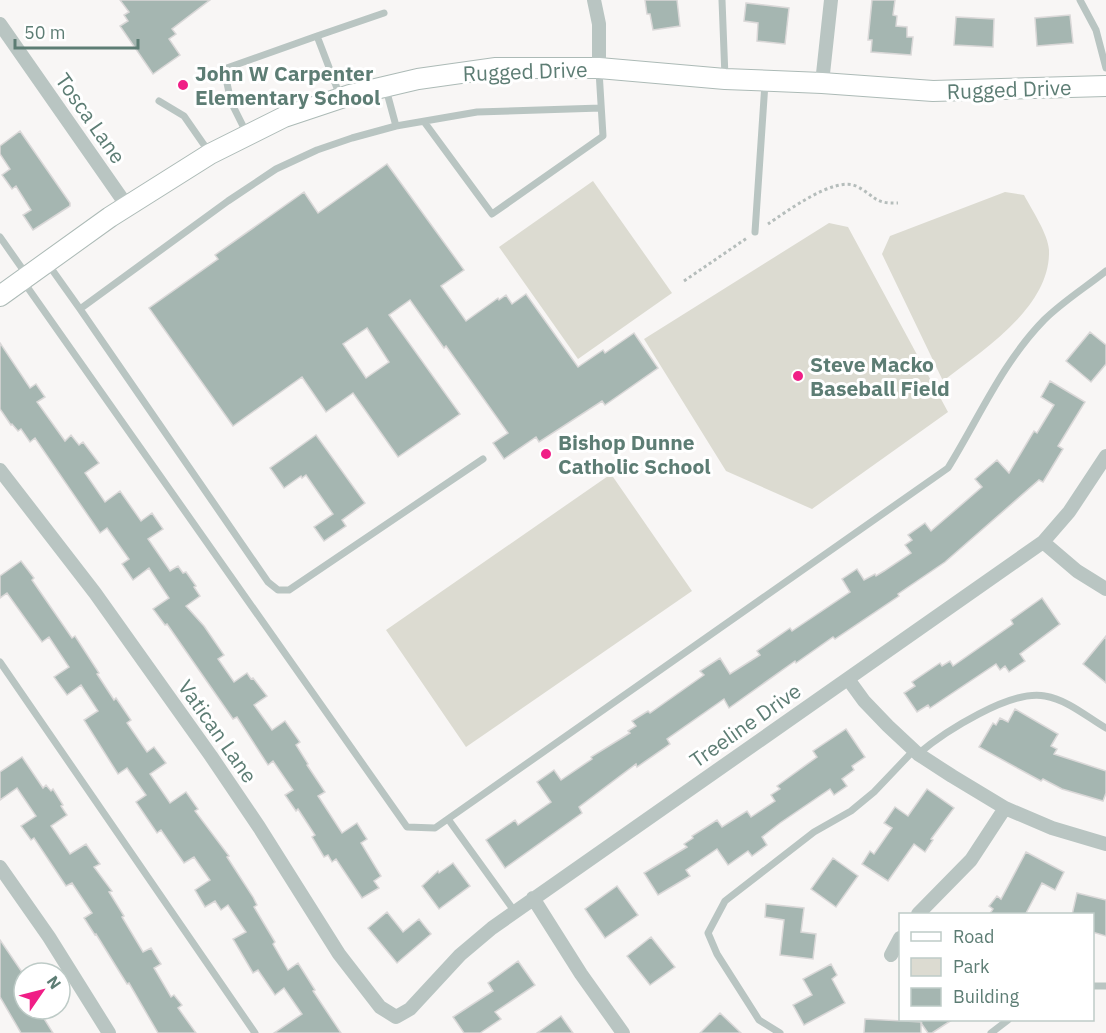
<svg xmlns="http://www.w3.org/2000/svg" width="1106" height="1033" font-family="'IBM Plex Sans',sans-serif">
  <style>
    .green { fill: #dcdbd1 }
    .building { fill: #a5b6b1; stroke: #dad8d8; stroke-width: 1.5; fill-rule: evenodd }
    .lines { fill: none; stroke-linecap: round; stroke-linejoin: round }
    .secondary-casing { stroke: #acbab6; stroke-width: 22 }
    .path { stroke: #b5bdbb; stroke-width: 3; stroke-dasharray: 3 3; stroke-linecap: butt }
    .lane { stroke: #b9c5c2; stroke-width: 7 }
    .street { stroke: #b9c5c2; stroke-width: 14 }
    .secondary { stroke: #fff; stroke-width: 20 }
    .poi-dot { fill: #f01e86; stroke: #fff; stroke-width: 2 }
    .labels { text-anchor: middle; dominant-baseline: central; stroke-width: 6; stroke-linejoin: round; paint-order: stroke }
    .street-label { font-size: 21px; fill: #5d7d74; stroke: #fff }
    .poi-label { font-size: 21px; font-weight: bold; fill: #5d7d74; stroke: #fff; text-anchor: start }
  </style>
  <rect width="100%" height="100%" fill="#f8f6f5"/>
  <!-- green -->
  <path class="green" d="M593,181L672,293L578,359L499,247Z
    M1005,192L1024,195C1032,210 1048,234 1049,250C1051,307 983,350 943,381L882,254L890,236Z
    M829,223L848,227L948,412L812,509L726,471L644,339Z
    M611,474L692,591L466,747L386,630Z"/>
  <!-- building -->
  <path class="building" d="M120,0H210L172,29L176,34L169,39L180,55L153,74L120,26L128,21L124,15L129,12Z
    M645,0H677L680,26L653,30L650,14H647Z
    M872,0H895L893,15L897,16L896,26L907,27V37H913L911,55L871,52L872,40H868Z
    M746,3L789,8L785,44L757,41L758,23L744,21Z
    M1070,15L1073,43L1037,46L1035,18Z
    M956,17L994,19L993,47L954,45Z
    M20,131L70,203V206L33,230L23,215L31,210L16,186L12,189L2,175L10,169L0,154V146Z
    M387,164L464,270L441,286L466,321L498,298L499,300L506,295L512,304L526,294L578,367L603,350L605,353L634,333L658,368L605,405L602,401L539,442L536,437L504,459L493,443L508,433L446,346L444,348L410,300L389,315L460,414L398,457L353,393L326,412L302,377L233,426L149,308L218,259L215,255L304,192L318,213ZM367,328L389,362L366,378L343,344Z
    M1090,332L1106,345V364L1091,382L1066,361Z
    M0,343L30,388L36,384L45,397L37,402L65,441L71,435L79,445L83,442L99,463L85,473L105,502L120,491L141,521L152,513L163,529L148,539L170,571L178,566L183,573L186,572L196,586L194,587L200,596L186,606L204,626L224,655L218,659L234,682L247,673L251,679L253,678L267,696L254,705L272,730L285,721L300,742L296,745L308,764L307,765L325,792L318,796L342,833L357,823L367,839L361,843L381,876L374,881L379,888L362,898L336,859L332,862L328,855L324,857L312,837L315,835L298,809L296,811L285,795L293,790L273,761L268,765L237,717L233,719L167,624L165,625L153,609L169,598L149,568L133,580L122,564L129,559L107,528L100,533L35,438L30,442L21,429L18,431L12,424L11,425L0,409Z
    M1050,381L1085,402L1058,446L1063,449L1043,482L1039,480L945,562L898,594L899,596L835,639L833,637L796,663L795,661L729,708L724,699L667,739L670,744L637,767L636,764L579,807L582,813L505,868L486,840L515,820L518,825L551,802L537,782L554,770L561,780L592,759L591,757L630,733L628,731L636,726L632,721L648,711L650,713L704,675L700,671L720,658L730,674L760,655L757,651L790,628L792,631L850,592L842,579L857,569L864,580L875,574L876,576L884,571L911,553L905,545L912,540L908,535L925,523L931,531L982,487L975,479L997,460L1009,473L1034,431L1037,433L1054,405L1041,397Z
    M316,435L365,503L342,520L346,526L324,541L314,527L333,514L306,475L302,478L301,476L284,488L270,468Z
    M21,561L34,578L32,580L72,638L75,636L99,673L97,674L114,700L116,698L131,720L127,723L147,752L154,747L166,763L150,774L170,803L186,792L198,809L195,811L229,856L227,857L253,897L257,905L254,907L275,942L273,944L288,970L298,963L315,990L313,991L341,1033H274L302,1014L284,988L275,995L258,970L253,973L233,939L246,932L228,905L221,910L215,901L205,907L195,890L210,880L194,857L184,863L161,830L157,833L136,802L146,795L127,768L118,774L84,720L98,711L81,685L67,695L54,677L69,667L49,637L42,642L7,593L0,598V576Z
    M1042,598L1060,624L1020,654L1025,661L1009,672L1005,666L1000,670L996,664L930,708L928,705L917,712L904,693L915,686L912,682L940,663L942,666L950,661L953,666L1013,624L1011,620Z
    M1106,636V683L1083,664Z
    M1015,709L1058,734L1051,746L1057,749L1054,754L1106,771V793L1103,801L1062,789L1043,779L1041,781L979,747L993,723L996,725L1000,718L1008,722Z
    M846,729L865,757L852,766L854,770L842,779L847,786L834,795L830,789L780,823L762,837L767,845L752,856L748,851L728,865L717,849L686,870L690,876L658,895L644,873L687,847L684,844L693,838L692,836L717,820L722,827L747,811L751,817L775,801L771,795L780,789L777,786L817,757L813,751Z
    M22,757L43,788L46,785L51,791L53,789L63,805L61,806L67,815L51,826L70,854L86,844L100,864L94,867L112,891L109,892L124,916L122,917L143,952L151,948L161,964L154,968L171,997L174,995L182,1005L178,1008L196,1033H158L129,983L127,984L96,934L95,935L84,918L92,913L72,883L66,886L34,838L31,840L21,826L36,816L17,788L0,800V772Z
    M927,789L954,808L931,839L933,840L925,852L914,844L888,881L862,864L870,851L874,854L892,828L884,823L895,807L908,816Z
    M1026,852L1064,872L1055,890L1042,883L1025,915H989L993,909L989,906L997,896L1001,899Z
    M833,858L858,876L836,907L811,889Z
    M453,863L470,886L439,909L422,886L438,871L439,873Z
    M617,886L638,915L605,938L585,909Z
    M1077,893L1106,900V936L1092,932V915H1072Z
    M766,904L804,908L801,932L816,934L813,959L780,955L784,920L765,917Z
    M387,912L403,932L419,919L431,934L397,963L368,928Z
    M651,937L675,967L650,985L627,956Z
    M0,940L24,975V984L18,988L24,999V1009H38L53,1033H21L0,997Z
    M518,961L535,985L495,1012L501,1019L480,1033H464L453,1017L493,991L488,983Z
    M831,964L837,975L832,979L845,1003L804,1025L793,1005L812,995L803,979Z
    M720,1013L741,1033H700Z
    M561,1016L573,1033H537Z
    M865,1019L921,1022L919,1020H952L932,1033H928L921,1023V1033H864Z"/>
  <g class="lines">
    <!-- secondary casing -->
    <g class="secondary-casing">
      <path id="secondary" d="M0,296L110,217L210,154L284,117L350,95L418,79L496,68H599L725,79L822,83L933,91L1106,86"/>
    </g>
    <!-- path -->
    <path class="path" d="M768,224C786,212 834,176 856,186C876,196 873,204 898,203
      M684,281L747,238"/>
    <!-- lane -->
    <path class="lane" d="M722,0L725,77
      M1080,0L1096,30L1106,68
      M386,89L396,126
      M340,96L317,36L384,13
      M159,101L184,116L209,152
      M425,123L492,214L603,136L599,71
      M247,134L231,102L224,69L317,36
      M755,232L765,83
      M0,237L26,274
      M48,264L80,309
      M23,281L407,827L435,828L948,468C979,418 1002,363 1044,320C1062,302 1086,287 1106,271
      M483,459L289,590H278L268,582L80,309L228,201L276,169L317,150L352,138L396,126L477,112L601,108
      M0,662L255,1033
      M918,754C944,732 1011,689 1045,696C1068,700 1087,717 1106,728
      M448,819L515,912
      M1092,986H1106
      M780,1033L759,1020L717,954L708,933L725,901L814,832L851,811L874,792L914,750
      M991,1033L1008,1020"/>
    <!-- street -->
    <path class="street" d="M594,0L599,24V68
      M0,24L127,206
      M822,83L831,0
      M0,470L95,593L211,756L259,827L339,954L380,1007L396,1017L410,1009L460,955L492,928L1043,542L1069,512L1106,456
      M1043,542L1077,571L1106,589
      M848,679L864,701L888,726L918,754L952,776L1005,808L1052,828L1106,844
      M0,867L49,937L109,1033
      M533,898L581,974L623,1033
      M918,914L971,860L1005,808
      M891,955L900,938"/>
    <!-- secondary -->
    <use href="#secondary" class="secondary"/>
  </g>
  <!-- markers -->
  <g class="poi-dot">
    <circle cx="183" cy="85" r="6"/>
    <circle cx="798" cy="376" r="6"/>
    <circle cx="546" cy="454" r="6"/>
  </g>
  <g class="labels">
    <!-- street labels -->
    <g class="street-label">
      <text transform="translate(525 71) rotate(-2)">Rugged Drive</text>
      <text transform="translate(1009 89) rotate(-2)">Rugged Drive</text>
      <text transform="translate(91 118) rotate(55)">Tosca Lane</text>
      <text transform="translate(745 725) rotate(-35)">Treeline Drive</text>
      <text transform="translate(218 731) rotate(55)">Vatican Lane</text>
    </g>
    <!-- poi labels -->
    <g class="poi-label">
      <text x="195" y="73">John W Carpenter<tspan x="195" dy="24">Elementary School</tspan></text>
      <text x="810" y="364">Steve Macko<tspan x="810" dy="24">Baseball Field</tspan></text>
      <text x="558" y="442">Bishop Dunne<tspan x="558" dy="24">Catholic School</tspan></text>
    </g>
  </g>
  <!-- legend -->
  <rect x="899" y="913" width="195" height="108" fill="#ffffff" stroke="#becbc7" stroke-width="1.5"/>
  <rect x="911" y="932" width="30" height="9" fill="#ffffff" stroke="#becbc7" stroke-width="1.5"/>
  <text x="953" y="943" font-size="18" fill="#5d7d74">Road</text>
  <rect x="911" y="958" width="30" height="18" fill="#dcdbd1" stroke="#becbc7" stroke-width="1.5"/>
  <text x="953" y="973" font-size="18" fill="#5d7d74">Park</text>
  <rect x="911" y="988" width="30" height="18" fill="#a5b6b1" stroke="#becbc7" stroke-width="1.5"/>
  <text x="953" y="1003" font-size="18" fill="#5d7d74">Building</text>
  <!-- north arrow -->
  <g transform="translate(42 991) rotate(55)"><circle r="28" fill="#ffffff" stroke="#becbc7" stroke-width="1.5"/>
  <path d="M0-4.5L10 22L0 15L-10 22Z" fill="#f01e86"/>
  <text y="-9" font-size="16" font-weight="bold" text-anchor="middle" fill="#5d7d74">N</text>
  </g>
  <!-- scale -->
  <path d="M15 39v9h123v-9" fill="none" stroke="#5d7d74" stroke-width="3"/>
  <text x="24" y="39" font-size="18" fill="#5d7d74" stroke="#ffffff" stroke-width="4.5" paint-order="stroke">50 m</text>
</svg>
